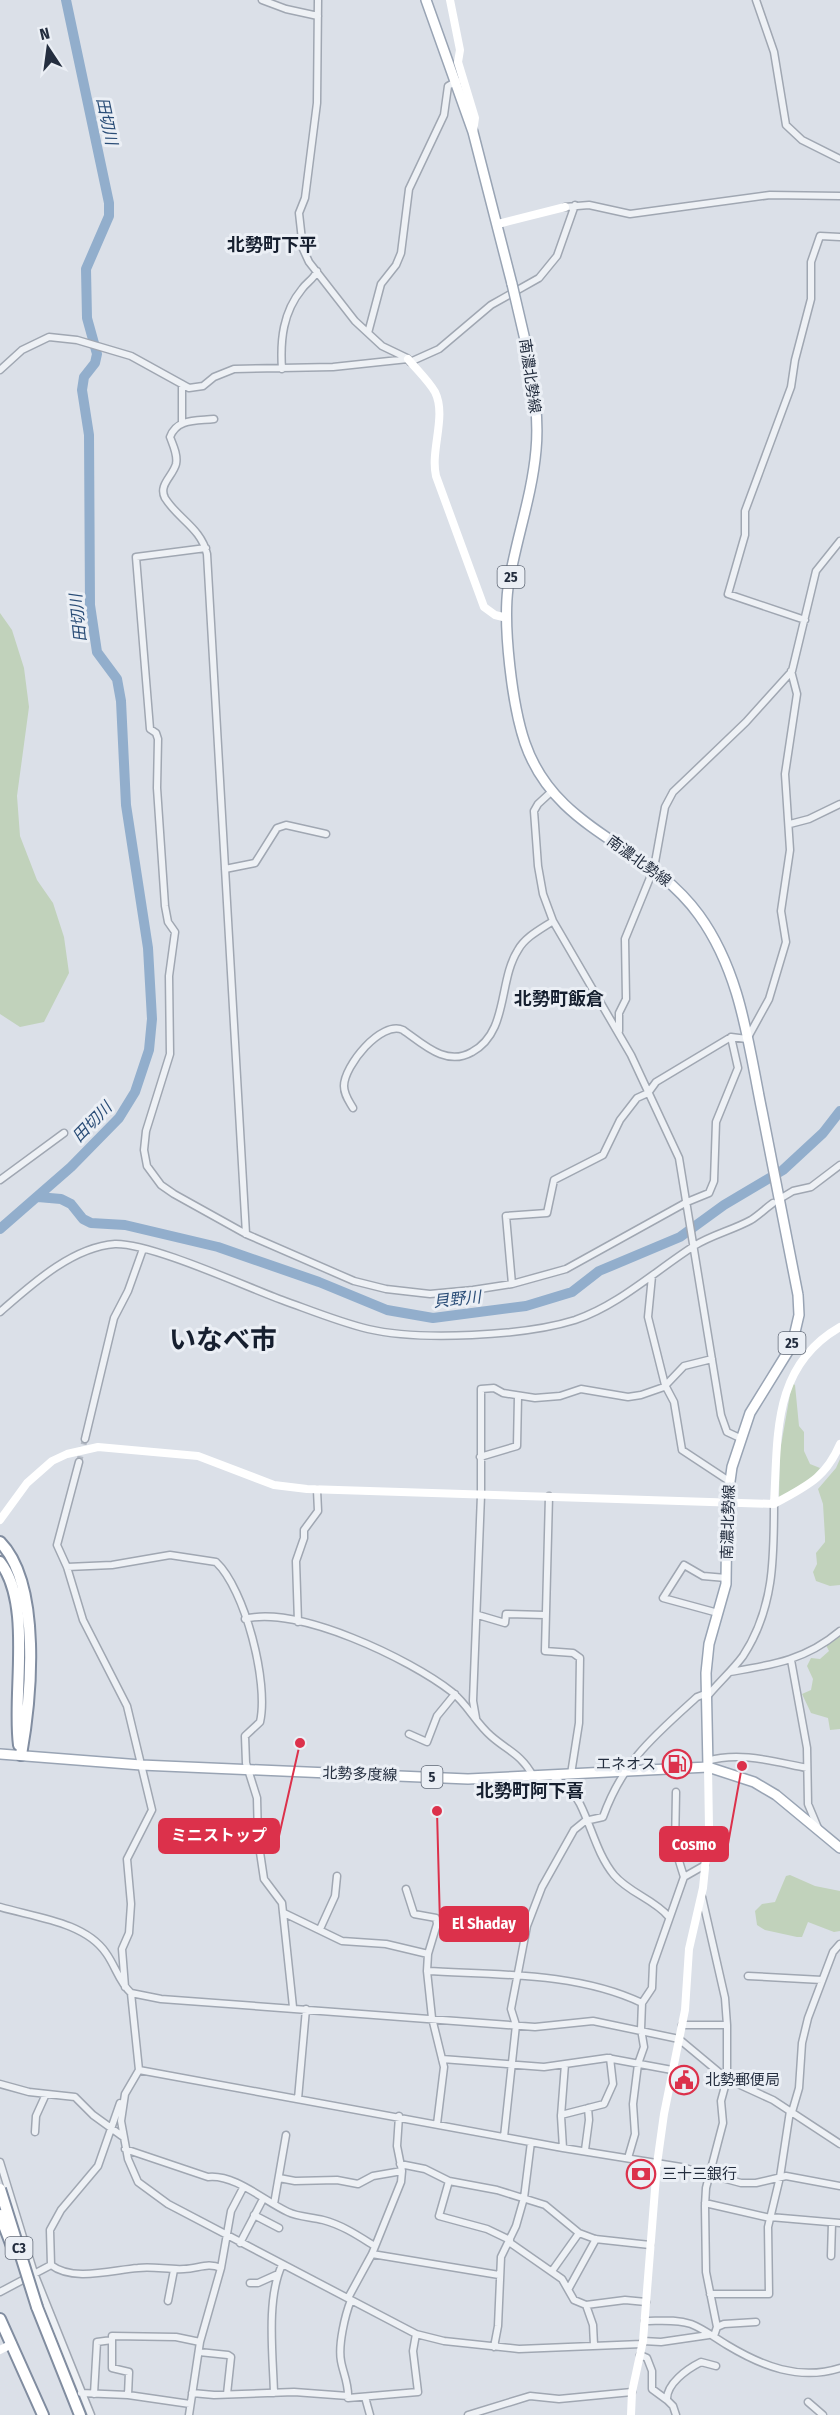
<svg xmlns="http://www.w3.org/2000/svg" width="840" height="2415" font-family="'Fira Sans Condensed','Noto Sans JP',sans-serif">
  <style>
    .green { fill: #c1d2bb }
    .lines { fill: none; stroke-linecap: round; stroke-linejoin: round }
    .river { stroke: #92aecc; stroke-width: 10 }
    .street-tunnel { stroke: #b6bcc6; stroke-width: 6; stroke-dasharray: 6 3; stroke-linecap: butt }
    .street-casing { stroke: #a0a7b2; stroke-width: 9 }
    .primary-casing { stroke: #99a4b4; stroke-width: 12 }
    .highway-casing { stroke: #818da0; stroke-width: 14 }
    .street { stroke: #eef1f5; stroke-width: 6 }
    .secondary { stroke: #fff; stroke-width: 8 }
    .primary { stroke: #fff; stroke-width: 9 }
    .highway { stroke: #fff; stroke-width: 10 }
    .primary-bridge-casing { stroke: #99a4b4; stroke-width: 12; stroke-linecap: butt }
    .highway-bridge-casing { stroke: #818da0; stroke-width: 14; stroke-linecap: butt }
    .primary-bridge { stroke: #fff; stroke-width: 9 }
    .highway-bridge { stroke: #fff; stroke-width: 10 }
    .labels { text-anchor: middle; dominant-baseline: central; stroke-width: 6; stroke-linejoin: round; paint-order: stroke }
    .shield { fill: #ebeff5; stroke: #606876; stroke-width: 1.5 }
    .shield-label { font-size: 14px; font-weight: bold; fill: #242e3f }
    .street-label { font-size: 15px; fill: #242e3f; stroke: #ebeff5 }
    .poi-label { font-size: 15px; fill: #242e3f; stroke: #ebeff5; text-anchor: start }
    .water-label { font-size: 16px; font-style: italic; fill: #2a4d77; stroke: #ebeff5 }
    .quarter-label { font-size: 18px; font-weight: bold; fill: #161f2f; stroke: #ebeff5 }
    .town-label { font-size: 27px; font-weight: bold; fill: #161f2f; stroke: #ebeff5 }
    .leader { fill: none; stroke: #dc314b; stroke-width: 2 }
    .callout-dot { fill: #dc314b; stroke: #ebeff5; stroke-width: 2 }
    .callout { fill: #dc314b; stroke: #dc314b; stroke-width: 2 }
    .callout-label { font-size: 16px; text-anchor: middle; font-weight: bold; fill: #fff }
  </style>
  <rect width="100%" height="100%" fill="#dbe0e8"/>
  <!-- green -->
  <path class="green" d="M0,613L12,630L24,668L29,707L17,796L20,836L37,880L53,903L64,937L69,973L44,1022L20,1027L0,1014Z
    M792,1383L795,1385L799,1426L804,1432V1451L810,1464L820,1468L814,1477L779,1498L780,1451Z
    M840,1459V1585L830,1586L816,1581L813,1572L817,1564L816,1553L825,1542V1537L823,1504L818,1489L836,1468Z
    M840,1636V1729L830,1730L828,1718L811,1713L802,1694L811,1690L813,1679L807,1666L811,1658L820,1659L829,1651L826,1645Z
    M790,1875L815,1886L840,1891V1931L834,1932L808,1922L802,1937H797L765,1930L757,1925L755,1911L762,1904L775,1902L786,1876Z"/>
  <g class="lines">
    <!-- river -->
    <path class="river" d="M38,1197L61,1199L71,1204L83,1219L91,1223L125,1225L218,1247L319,1282L387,1310L433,1318L526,1306L572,1292L599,1271L680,1237L724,1205L783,1170L823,1133L840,1111
      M0,1229L71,1167L119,1118L135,1092L149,1050L152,1019L148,948L126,805L121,701L117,679L97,652L90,605L89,435L82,390L84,377L95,363L97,354L87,318L86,269L109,216V203L66,0"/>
    <!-- street-tunnel -->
    <path class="street-tunnel" d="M79,1462L85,1439"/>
    <!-- street casing -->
    <g class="street-casing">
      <path id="street" d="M262,0L286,9L318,16
        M318,0L317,103L305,198L299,213L303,249L309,262L355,321L382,346L407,358
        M756,0L774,52L786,125L802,140L840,159
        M565,207L589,205L630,214L770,195L840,196
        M368,333L381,284L396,265L401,253L409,189L444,115L448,86L457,81
        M410,362L439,349L491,305L539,278L557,256L575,205
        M282,369C280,340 283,312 302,289C307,282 314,279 317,271
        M0,370L22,350L49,337L77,340L131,356L189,388L203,386L214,377L234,369L333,367L408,359
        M214,419C197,421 177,418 170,437C173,445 178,455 176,464C173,476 158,485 165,498C178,519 201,528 207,554L246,1234
        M182,423V384
        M206,548L136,557L150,729L156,733L158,739L157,788L165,906L168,922L175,932L169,976L170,1054L146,1131L144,1150L147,1166L161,1185L174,1194L246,1234L354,1281L386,1289L430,1294L473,1290L512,1284L566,1269L687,1202L709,1193L714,1181L716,1122L738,1068L731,1037
        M805,620L728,594L745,535V511L791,387L795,360L811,299V262L820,236L840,237
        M551,792L538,804L534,811L538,866L543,894L553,921L631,1055L679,1158L721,1415L727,1432L740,1438
        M790,824L809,819L840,804
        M225,869L255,863L277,828L286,825L326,834
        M619,1031V1013L626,999L625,939L654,868L665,807L673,792L746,722L792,671L816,571L840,541
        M353,1108C349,1101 344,1095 344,1086C344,1066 381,1020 403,1030C423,1044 446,1067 472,1052C509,1032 498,981 518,950C525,937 541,929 553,921
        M0,1180L64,1133
        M783,1197L793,1191L811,1187L840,1165
        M652,1276L648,1317L665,1385L674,1402L682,1450L729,1481
        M512,1284L506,1216L547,1213L554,1180L603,1155L620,1120L637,1098L648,1093L656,1082L731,1037L747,1039L769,999L786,942L781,911L790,850L785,774L797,694L791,671
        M0,1312C31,1285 72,1247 115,1244C151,1243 244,1286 282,1300C310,1310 339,1322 368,1329C420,1341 524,1336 575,1320C619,1305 655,1271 694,1246C711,1235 733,1230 751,1220C759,1215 766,1208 773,1203
        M85,1439L114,1318L128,1291L143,1249
        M480,1457L517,1446L518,1396
        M79,1462L57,1545L67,1567L83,1620L127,1706L152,1810L127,1859L131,1904L129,1933L122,1949L125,1987
        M549,1496L545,1651L573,1653L580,1658L579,1723L571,1774
        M67,1567L112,1565L170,1555L216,1562C245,1589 269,1683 260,1722L245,1736L246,1763L257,1798L258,1839L264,1879L282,1903L293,2007
        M718,1613L663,1598L684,1565L703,1576L726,1578
        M478,1615L505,1623L506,1614L545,1615
        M245,1619C297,1605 410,1659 452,1692C467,1704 476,1723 491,1736C508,1751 521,1754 533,1776
        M298,1622L296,1561L304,1538V1530L318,1511L317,1490
        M791,1660L807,1748L808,1804L818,1828
        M730,1672C772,1665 806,1660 840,1631
        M706,1698C717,1684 732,1671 743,1656C774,1609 774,1558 774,1504
        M476,1718L473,1701L481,1495V1389L494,1388L503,1393L535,1398L560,1396L581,1389L628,1397L641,1395L664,1387L684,1366L712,1359
        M409,1734L427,1742L437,1716L455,1694
        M707,1761C740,1751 775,1762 807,1768
        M551,1775C561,1783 574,1792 580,1804C592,1828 597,1854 614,1875C629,1893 654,1899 669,1917
        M676,1792L675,1848L684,1877
        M406,1889L414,1914L436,1918L437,1924L428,1954
        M702,1897L725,1998L727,2025V2079L721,2101L723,2123L706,2188L705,2206L706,2272L717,2327L714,2336
        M0,1907C34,1917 85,1922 106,1953C116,1967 119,1982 131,1993L161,1999L535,2027L593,2021L679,2039L727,2079L773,2100L840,2144
        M284,1913L342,1941L386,1944L428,1954L427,1971
        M320,1929L335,1896L337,1876
        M748,1976L822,1980
        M131,1993L139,2070L125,2094L121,2121L128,2159L138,2182L168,2204L416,2334L444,2341L519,2349L642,2344
        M682,2025H727
        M442,2059L544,2067L607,2058L672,2070
        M139,2070L563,2148L681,2167L741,2183H756L786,2176L840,2186
        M0,2084L29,2092L75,2097L93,2115L122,2136
        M298,2099L306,2009
        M792,2112L799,2088L802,2043L808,2018L833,1952L840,1944
        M561,2115L604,2104L613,2084L610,2058
        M437,2124L444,2067L432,2018L427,1971C498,1975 577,1972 642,2003
        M35,2132L36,2116L46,2094
        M504,2137L516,2025L511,2009L527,1926L542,1887L574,1830L585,1821L603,1817C623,1761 654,1736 697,1697L705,1694
        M563,2148L561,2116L565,2064
        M125,2149L208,2177C235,2174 264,2201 288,2212C298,2217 312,2217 323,2220C342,2225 357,2235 373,2245
        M585,2150L589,2120L588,2108
        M628,2158L635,2134L633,2104L638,2064L644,2047L641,2029L642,2003L652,1988L653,1965L684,1877L705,1865
        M0,2162L34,2273L91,2415
        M400,2164L425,2169L449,2181L497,2190L545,2205L579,2233L595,2239L650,2245
        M279,2178L295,2181L337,2180L358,2184L373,2176L402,2171
        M449,2181L439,2216L487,2229L510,2240
        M705,2203L770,2218
        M274,2204L286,2135
        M254,2215L279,2228
        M770,2217L840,2223
        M509,2242L562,2279L574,2300L586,2305L593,2325L594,2345
        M240,2243L263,2199
        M372,2254L499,2275
        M831,2256L832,2223
        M51,2265L50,2230L61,2210L98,2166L120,2103
        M51,2265C73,2282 112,2270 138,2268C153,2266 169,2270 184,2269C198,2269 207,2262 221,2268
        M552,2271L579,2233
        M250,2283H258L278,2274
        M569,2288L596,2239
        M0,2292L51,2265
        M710,2294H769L768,2227L780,2177L790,2111
        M348,2298L372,2254L401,2182L402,2171L397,2146L399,2116
        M351,2300C345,2315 338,2345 341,2361C343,2373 349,2384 348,2398L418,2392L413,2351L416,2334
        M168,2301L174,2270
        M586,2305L625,2300L646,2302
        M645,2321C660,2321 676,2319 691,2324C704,2329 715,2338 727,2345C762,2366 799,2381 840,2368
        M717,2327L724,2324L756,2322
        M643,2341L661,2342L709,2335
        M494,2347L498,2326L501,2257L516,2226L524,2198L531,2142
        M199,2352L228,2355L231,2357L227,2394
        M640,2355L647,2358L652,2371V2389L667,2400
        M81,2393L128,2395L190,2404
        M192,2393L214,2395L294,2392L348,2396
        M274,2393C273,2356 266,2299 282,2265
        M94,2394L97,2342L112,2340
        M128,2395L129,2372L112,2368V2336L176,2337L200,2342
        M365,2397L370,2415
        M808,2402L823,2415
        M189,2415L200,2342L221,2268L231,2211L243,2188
        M468,2415L530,2396L559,2399L632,2392
        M676,2415L673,2406L667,2400C666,2384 687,2369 701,2362L716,2366"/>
    </g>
    <!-- primary casing -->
    <g class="primary-casing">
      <path id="primary" d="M426,0L473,132L512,284
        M529,357C534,388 539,419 536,450C532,497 515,542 508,588C503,627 512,705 525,743C556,833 647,843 699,915C741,973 748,1043 762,1111C774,1173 786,1234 798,1295L799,1315L792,1345L750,1413L732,1467L727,1503L726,1584L709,1644L706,1673L708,1767
        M0,1754L141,1765L468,1779L708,1767L754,1782L776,1795L840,1848"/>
    </g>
    <!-- highway casing -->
    <g class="highway-casing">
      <path id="highway" d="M0,1542C42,1585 31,1699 21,1755
        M0,1562C33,1604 12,1694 19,1745
        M37,2307L80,2415
        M0,2319L43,2415"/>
    </g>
    <!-- street -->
    <use href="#street" class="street"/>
    <!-- secondary -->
    <path class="secondary" d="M450,0L460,50L458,62L475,118L473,132
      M498,224L565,207
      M408,359C416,369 428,380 435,392C447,416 430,450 436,476L484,607L495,615L507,618
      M774,1504C778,1435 772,1366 840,1327
      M0,1520L27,1483L52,1461L67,1454L98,1447L198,1456L274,1485L307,1489L774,1504C806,1486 825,1479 840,1444
      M0,2350L12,2344
      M631,2415L632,2392L643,2341L657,2164L664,2114L685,2010L689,1949L703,1888L709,1828L708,1767"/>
    <!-- primary -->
    <use href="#primary" class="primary"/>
    <!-- highway -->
    <use href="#highway" class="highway"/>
    <!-- primary-bridge casing -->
    <g class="primary-bridge-casing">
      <path id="primary-bridge" d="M512,284L529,357"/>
    </g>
    <!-- highway-bridge casing -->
    <g class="highway-bridge-casing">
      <path id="highway-bridge" d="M0,2189L37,2307
        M0,2215L13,2249"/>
    </g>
    <!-- primary-bridge -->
    <use href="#primary-bridge" class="primary-bridge"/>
    <!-- highway-bridge -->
    <use href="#highway-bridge" class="highway-bridge"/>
  </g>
  <!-- icons -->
  <defs>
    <g id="fuel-ring" transform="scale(1.5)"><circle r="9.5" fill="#ebeff5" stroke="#dc314b" stroke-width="1.5"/><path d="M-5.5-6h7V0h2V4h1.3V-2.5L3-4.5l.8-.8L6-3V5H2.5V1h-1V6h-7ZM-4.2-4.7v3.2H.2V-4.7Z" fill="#dc314b"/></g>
    <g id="civic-ring" transform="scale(1.5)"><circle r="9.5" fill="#ebeff5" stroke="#dc314b" stroke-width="1.5"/><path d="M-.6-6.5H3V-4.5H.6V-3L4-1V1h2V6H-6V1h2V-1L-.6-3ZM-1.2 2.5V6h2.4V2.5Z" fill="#dc314b"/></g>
    <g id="bank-ring" transform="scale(1.5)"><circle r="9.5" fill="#ebeff5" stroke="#dc314b" stroke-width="1.5"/><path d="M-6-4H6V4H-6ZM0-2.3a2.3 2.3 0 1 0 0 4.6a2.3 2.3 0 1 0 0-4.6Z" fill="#dc314b"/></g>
  </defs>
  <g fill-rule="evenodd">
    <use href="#fuel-ring" x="677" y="1764"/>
    <use href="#civic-ring" x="684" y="2080"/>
    <use href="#bank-ring" x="641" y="2174"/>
  </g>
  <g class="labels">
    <!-- shield labels -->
    <g class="shield">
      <rect x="497.5" y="566" width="27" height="22" rx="4.5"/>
      <rect x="778.5" y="1332" width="27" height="22" rx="4.5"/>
      <rect x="421.5" y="1766" width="21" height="22" rx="4.5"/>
      <rect x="5.5" y="2237" width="27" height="22" rx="4.5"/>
    </g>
    <g class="shield-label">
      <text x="511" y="577">25</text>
      <text x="792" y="1343">25</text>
      <text x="432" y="1777">5</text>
      <text x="19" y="2248">C3</text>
    </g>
    <!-- street labels -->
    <g class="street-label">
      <text transform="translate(530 376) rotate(82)">南濃北勢線</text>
      <text transform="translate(639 861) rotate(36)">南濃北勢線</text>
      <text transform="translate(728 1522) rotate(-88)">南濃北勢線</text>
      <text transform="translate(360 1774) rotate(2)">北勢多度線</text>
    </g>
    <!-- poi labels -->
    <g class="poi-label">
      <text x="656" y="1764" text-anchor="end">エネオス</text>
      <text x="705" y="2080">北勢郵便局</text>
      <text x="662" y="2174">三十三銀行</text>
    </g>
    <!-- water labels -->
    <g class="water-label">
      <text transform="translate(107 121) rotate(78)">田切川</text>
      <text transform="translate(78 618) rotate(-96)">田切川</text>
      <text transform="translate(92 1122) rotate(-46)">田切川</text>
      <text transform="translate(457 1299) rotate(-6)">貝野川</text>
    </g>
    <!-- quarter labels -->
    <g class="quarter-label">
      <text x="272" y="245">北勢町下平</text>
      <text x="559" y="999">北勢町飯倉</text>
      <text x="530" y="1791">北勢町阿下喜</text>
    </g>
    <!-- town labels -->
    <g class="town-label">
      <text x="223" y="1340">いなべ市</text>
    </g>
  </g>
  <!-- callouts -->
  <path class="leader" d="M300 1743L279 1836M742 1766L728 1844M437 1811L440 1924"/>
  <g class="callout-dot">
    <circle cx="300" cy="1743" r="6"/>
    <circle cx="742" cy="1766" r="6"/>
    <circle cx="437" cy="1811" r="6"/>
  </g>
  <g class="callout">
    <rect x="159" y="1819" width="120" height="34" rx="6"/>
    <rect x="660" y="1827" width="68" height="34" rx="6"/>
    <rect x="440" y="1907" width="88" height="34" rx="6"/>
  </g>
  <g class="callout-label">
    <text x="219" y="1841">ミニストップ</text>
    <text x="694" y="1850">Cosmo</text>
    <text x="484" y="1929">El Shaday</text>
  </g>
  <!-- north arrow -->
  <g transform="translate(48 48) rotate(347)" stroke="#ebeff5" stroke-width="4.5" paint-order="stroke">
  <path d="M0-4.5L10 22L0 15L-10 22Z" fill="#242e3f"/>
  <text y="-9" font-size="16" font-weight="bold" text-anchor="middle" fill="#242e3f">N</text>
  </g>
</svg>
